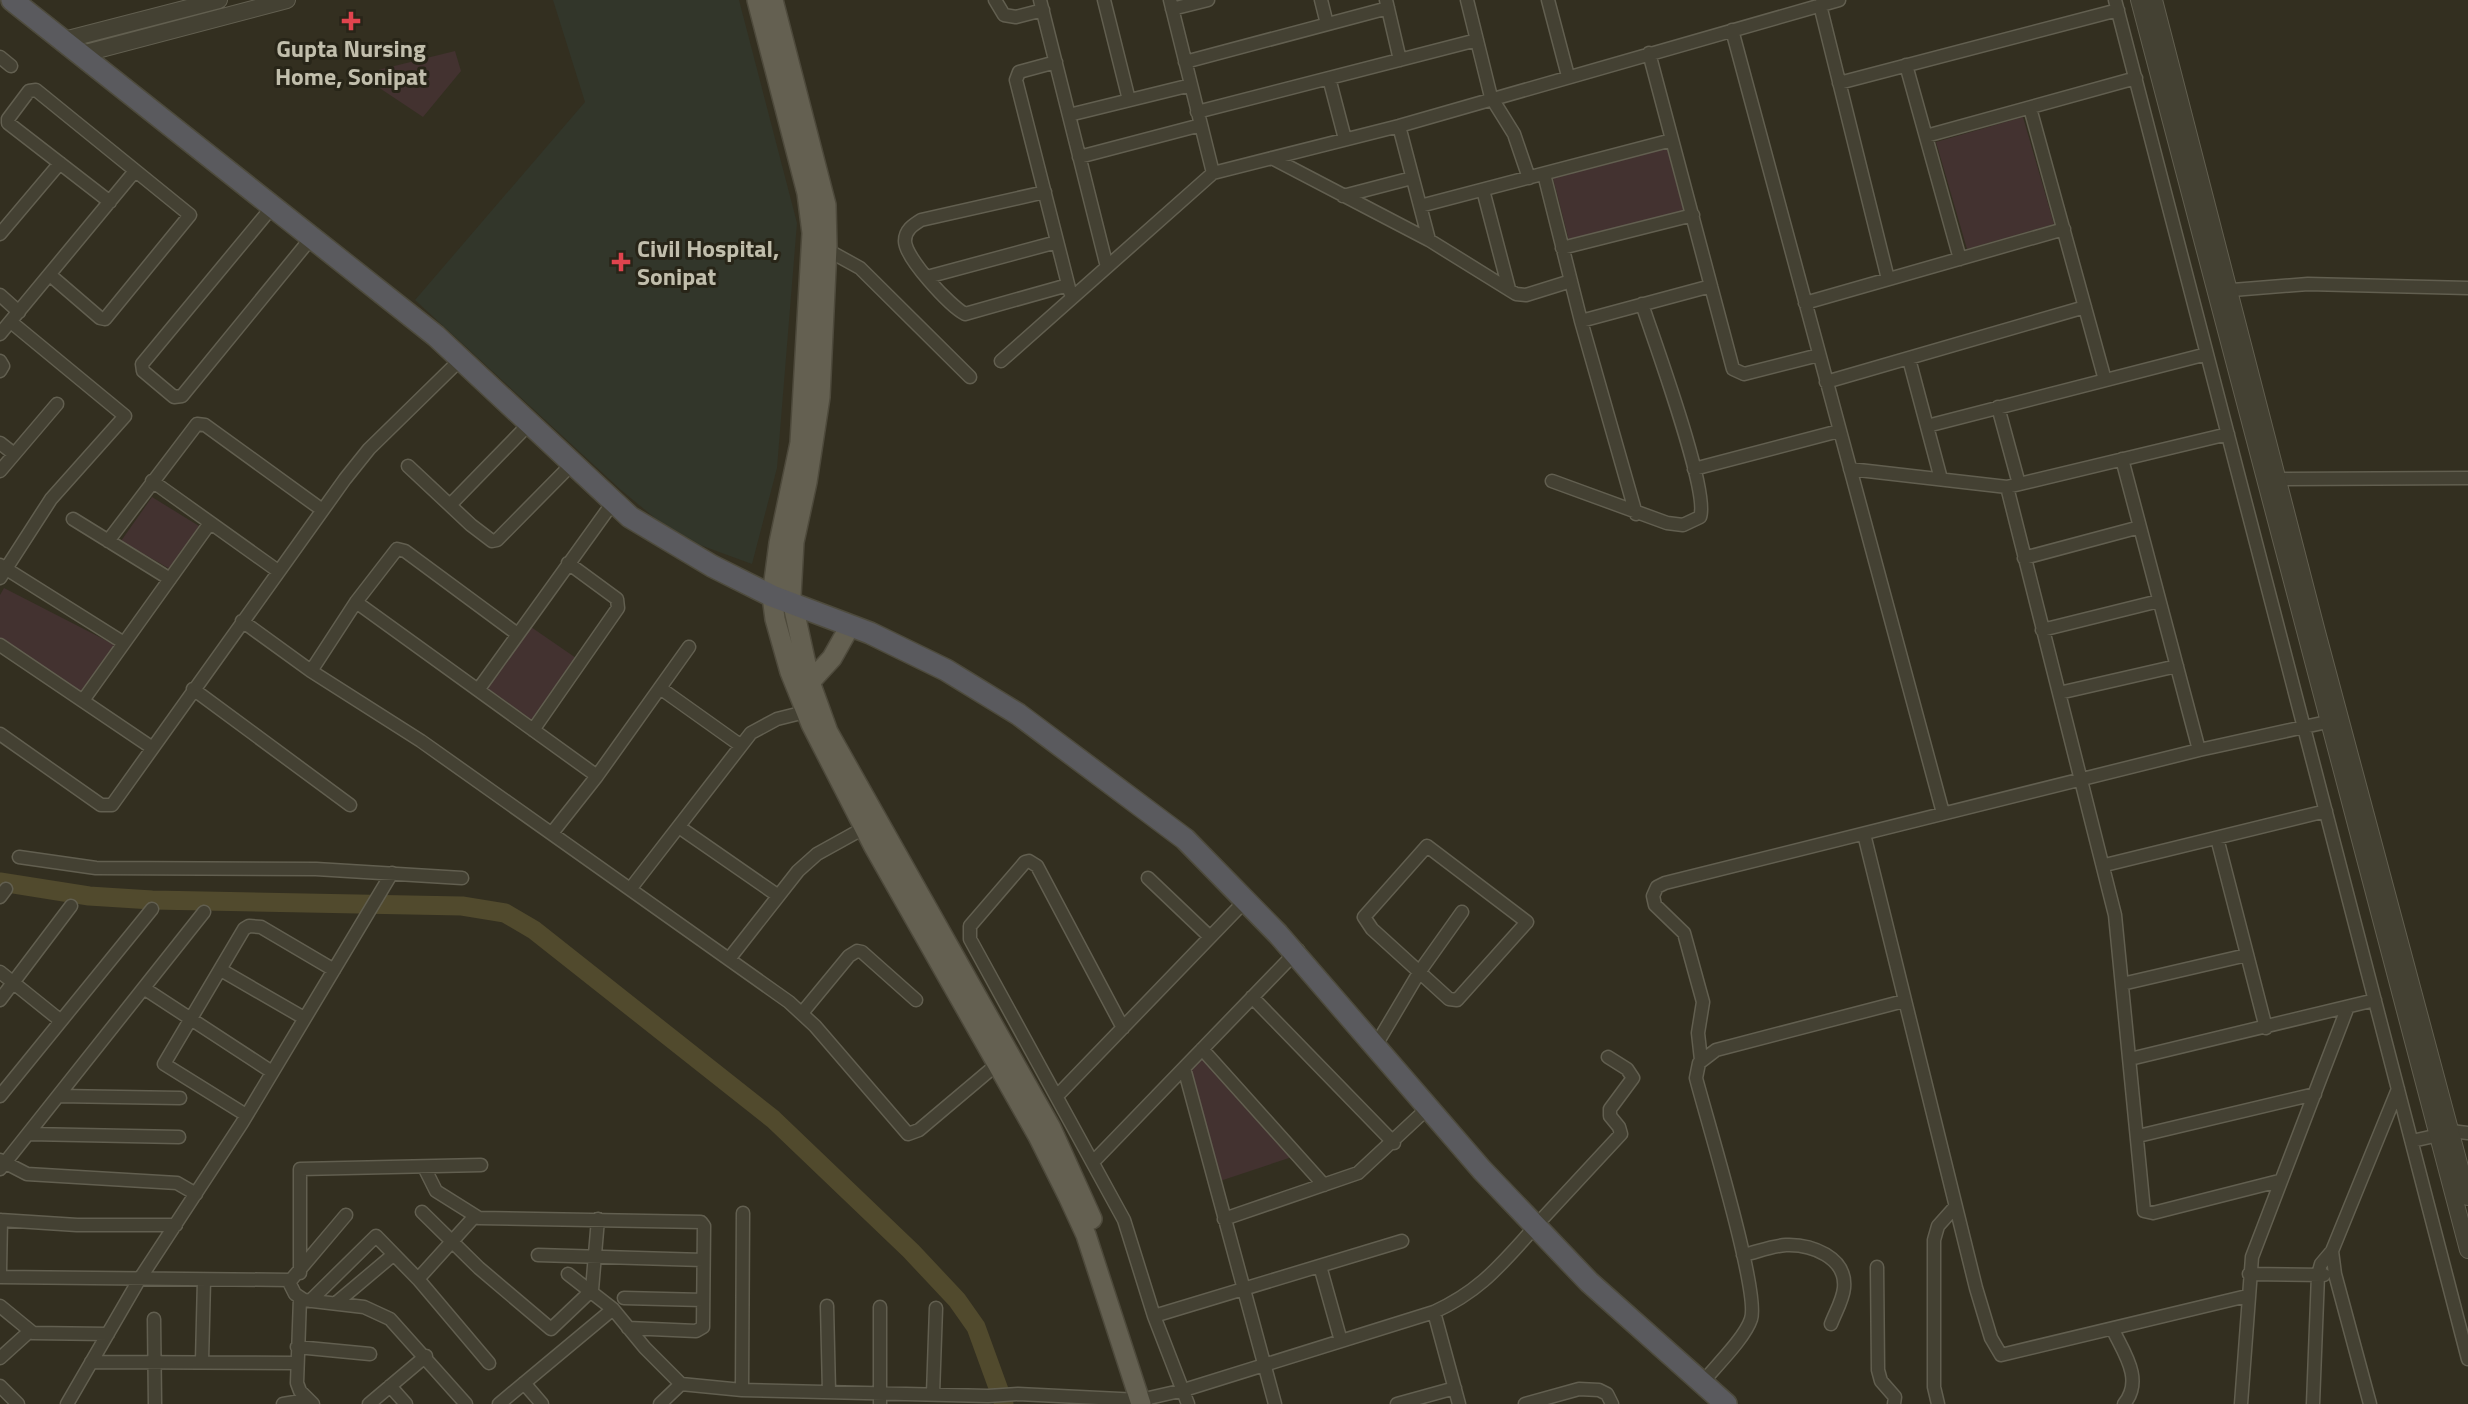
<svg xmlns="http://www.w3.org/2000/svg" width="2468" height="1404" font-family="'Titillium Web',sans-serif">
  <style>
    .medical { fill: #32362a }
    .green { fill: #433230 }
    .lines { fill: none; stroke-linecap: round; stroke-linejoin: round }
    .river { stroke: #514a2d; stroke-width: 19 }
    .minor-casing { stroke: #625f50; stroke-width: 15 }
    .tertiary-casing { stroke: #625f50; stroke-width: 18 }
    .primary-casing { stroke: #4e4a3c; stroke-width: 22 }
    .trunk-casing { stroke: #4e4b3d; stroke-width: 24 }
    .minor { stroke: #444133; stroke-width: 12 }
    .tertiary { stroke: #444133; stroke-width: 16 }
    .primary { stroke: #646051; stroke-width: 19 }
    .trunk { stroke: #5a5a5e; stroke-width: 21 }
    .health-dot { fill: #e0444e; stroke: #282518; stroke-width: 2.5 }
    .labels { text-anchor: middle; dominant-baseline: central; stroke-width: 6; stroke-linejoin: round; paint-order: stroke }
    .poi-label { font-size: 24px; font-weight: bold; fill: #c1beac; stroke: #282518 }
  </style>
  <rect width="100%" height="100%" fill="#332f20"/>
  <!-- medical -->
  <path class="medical" d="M553,0H739L797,223L777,468L752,564L700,545L656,519L621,490L415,300L585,102Z"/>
  <!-- green -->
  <path class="green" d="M455,51L461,71L423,117L369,81L370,72Z
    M2023,117L2054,224L1967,249L1936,142Z
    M1667,148L1684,211L1569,241L1553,178Z
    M152,497L199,526L170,569L121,541Z
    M4,588L115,645L82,692L0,639V595Z
    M531,627L576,658L532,720L487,688Z
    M1204,1058L1292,1157L1220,1181L1189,1070Z"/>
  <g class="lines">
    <!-- river -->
    <path class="river" d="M0,882L89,896L152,900L462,906L505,913L534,930L773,1119L911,1251L957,1300L976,1327L1004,1404"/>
    <!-- minor casing -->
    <g class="minor-casing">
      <path id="minor" d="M995,0L1004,15L1016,17L1043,10
        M1040,0L1107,267
        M1104,0L1129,100
        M1170,0L1213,173
        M1321,0L1327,24
        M1386,0L1400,60
        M1467,0L1491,97L1514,134L1529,178
        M1548,0L1568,76
        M2115,0L2468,1359
        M1820,5L1888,279
        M1172,9L1208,0
        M1732,30L1943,813
        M1649,53L1733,369L1744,374L1819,355
        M0,57L11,66
        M1056,62L1019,72L1016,80L1070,292
        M1185,62L1388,8
        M1906,65L1960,259
        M1329,78L1345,139
        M1839,83L2118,10
        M2030,108L2105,380
        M1197,112L1477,40
        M1069,115L1191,85
        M1399,126L1429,240
        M1926,136L2136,78
        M1079,157L1201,125
        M1272,158L1429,240L1516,294L1526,295L1571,281
        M1544,174L1581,321L1636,514
        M1483,190L1509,289
        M1045,192L921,220C913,225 905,230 905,241C905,258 950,306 965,314L1068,285
        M1343,196L1412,178
        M273,206L142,364L143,371L174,397L182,396L312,237
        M1420,206L1672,140
        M0,234L60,163
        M822,247L860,268L970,377
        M1562,248L1693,215
        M50,275L100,318L105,319L190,215L36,90L29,91L8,119V123L110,202
        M927,277L1057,242
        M2220,291L2308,284L2468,288
        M0,295L19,312
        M1805,303L2064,229
        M1581,321L1711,286
        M0,334L135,171
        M1909,359L1941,479
        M0,361L3,366L0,371
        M1001,361L1213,173L1399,126L1839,0
        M1826,382L2085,307
        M1998,407L2019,484
        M1927,426L2207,354
        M0,443L14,454
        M2122,459L2199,750
        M408,466L471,525L492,541L497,540L573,463
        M1694,469L1839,431
        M1850,469L2007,487L2228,434
        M0,471L57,404
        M2269,479L2468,478
        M152,481L278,571
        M1552,481L1667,523L1683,525L1700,517C1710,492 1653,338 1642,304
        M2007,487L2115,915L2144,1211L2153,1213L2279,1181
        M450,505L530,423
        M73,519L170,579
        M108,541L197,424L205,425L321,509
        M2024,558L2140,527
        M0,565L124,643
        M0,578L51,499L125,416L11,322
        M356,602L597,776
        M242,621L311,671L421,741L789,1002L815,1026L908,1134L919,1130L1002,1060
        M2042,630L2159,601
        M0,645L151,747
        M311,671L356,602L397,549L405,551L516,633
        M660,688L740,745
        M193,689L350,805
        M478,690L614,501
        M2059,693L2177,666
        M84,699L210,523
        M533,730L618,608L617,599L568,563
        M0,734L101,805H112L345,479L369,449L461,359
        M679,827L777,895
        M552,833L597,776L689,647
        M1864,834L1976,1288L1991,1338L2001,1355L2247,1296
        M2217,838L2266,1028
        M1427,846L1527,922L1457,1000L1449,999L1372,929L1364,917Z
        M19,857L96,868L316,869L462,878
        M2105,865L2326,811
        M1148,878L1210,937
        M631,888L751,733L777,719L813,710
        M0,897L6,889
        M729,959L798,871L817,854L864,828
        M221,970L304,1018
        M0,972L61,1021
        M2122,984L2247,955
        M145,989L272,1072
        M1252,997L1394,1143
        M0,1000L71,906
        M802,1013L849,956L857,951L862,952L916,1000
        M1123,1028L1037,866L1029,861L1025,862L970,926V939L1124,1220L1154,1316L1188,1404
        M1376,1045L1420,971L1462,912
        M1202,1049L1324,1185
        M2130,1059L2375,1000
        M1701,1060L1698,1033L1703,1002L1684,933L1655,905L1653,896L1657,887L1665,883L2199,750L2336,720
        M1184,1068L1275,1404
        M0,1096L152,909
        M58,1096L180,1098
        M1057,1096L1245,901
        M246,1115L164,1064L244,929L249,926L261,927L334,970
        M2451,1131L2468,1133
        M29,1134L179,1137
        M2138,1136L2315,1094
        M2412,1141L2439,1135
        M0,1160L27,1174L177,1183L196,1194
        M1094,1161L1298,950
        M424,1167L436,1191L479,1218L701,1222L704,1226L703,1327L696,1331L628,1328
        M0,1169L204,912
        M422,1212L479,1268L551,1329L592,1290L598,1219
        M1544,1217L1621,1134L1619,1127L1610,1116V1109L1633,1078L1627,1069L1608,1057
        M1224,1219L1358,1173L1430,1106
        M0,1220L77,1225H176
        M538,1255L703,1260
        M1743,1255C1757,1252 1771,1246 1786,1245C1811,1244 1847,1257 1844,1288C1843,1300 1835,1313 1831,1324
        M1320,1266L1341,1341
        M1877,1267L1878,1370L1881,1381L1895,1397L1894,1404
        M0,1271L1,1220
        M300,1273V1169L481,1165
        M568,1274L613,1309L645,1348L681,1384L742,1390L988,1396L1018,1394L1140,1400L1184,1390L1434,1312C1482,1290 1501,1264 1536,1226
        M2249,1274L2324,1275
        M0,1277L291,1280L346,1215
        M418,1279L475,1216
        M288,1280L295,1294L304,1300L364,1307L390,1319L466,1404
        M300,1298L297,1383L300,1391L313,1404
        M624,1298L703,1300
        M310,1301L376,1236L418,1279L489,1363
        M336,1303L393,1255
        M0,1306L33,1333L108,1334
        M827,1306L829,1392
        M1434,1312L1459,1404
        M1154,1316L1402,1241
        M154,1319L155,1404
        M2113,1330C2124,1353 2144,1380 2124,1404
        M297,1347L370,1354
        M0,1358L30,1331
        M202,1361L204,1280
        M91,1362L296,1363
        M524,1383L542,1404
        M1702,1383C1715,1367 1745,1338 1751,1319C1760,1292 1706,1117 1696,1078L1699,1063L1716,1050L1904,1001
        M0,1386L18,1404
        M390,1386L406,1404
        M742,1390L743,1213
        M933,1394L936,1308
        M67,1404L139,1280L242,1123L392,873
        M283,1404L307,1400
        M369,1404L426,1356
        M499,1404L613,1309
        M660,1404L681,1384
        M880,1404V1307
        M1397,1404L1455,1388
        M1525,1404L1579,1389L1599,1390L1607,1394L1612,1404
        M1938,1404L1934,1387V1240L1938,1226L1955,1207
        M2241,1404L2252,1257L2347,1009
        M2313,1404L2318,1275L2321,1264L2332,1251
        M2370,1404L2335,1274L2332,1251L2398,1089"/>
    </g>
    <!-- tertiary casing -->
    <g class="tertiary-casing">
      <path id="tertiary" d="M2139,0L2468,1250
        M2154,0L2317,632L2468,1197
        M64,40L219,0
        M82,54L287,0"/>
    </g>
    <!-- primary casing -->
    <g class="primary-casing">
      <path id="primary" d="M757,0L807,193L812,233L800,443L779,543L772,596L775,619L790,672L811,724L873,845L1038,1136L1068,1196L1086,1235L1141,1404
        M773,0L826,205L827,247L820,397L807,482L794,542L791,596L810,682L828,732L1051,1128L1092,1219
        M810,682L832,658L850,626"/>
    </g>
    <!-- trunk casing -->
    <g class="trunk-casing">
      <path id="trunk" d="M12,0L436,336L630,517L712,566L772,596L870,633L946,670L1018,714L1185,839L1278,934L1482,1170L1589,1282L1726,1404"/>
    </g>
    <!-- minor -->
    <use href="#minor" class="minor"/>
    <!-- tertiary -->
    <use href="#tertiary" class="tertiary"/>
    <!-- primary -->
    <use href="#primary" class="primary"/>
    <!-- trunk -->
    <use href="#trunk" class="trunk"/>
  </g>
  <!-- markers -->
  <g class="health-dot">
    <path d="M347.5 10.5h7v7h7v7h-7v7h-7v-7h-7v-7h7z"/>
    <path d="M617.5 251.5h7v7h7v7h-7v7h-7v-7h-7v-7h7z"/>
  </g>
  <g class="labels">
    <!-- poi labels -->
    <g class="poi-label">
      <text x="351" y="48">Gupta Nursing<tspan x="351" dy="28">Home, Sonipat</tspan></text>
      <text x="637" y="248" text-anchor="start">Civil Hospital,<tspan x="637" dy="28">Sonipat</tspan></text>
    </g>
  </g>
</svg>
